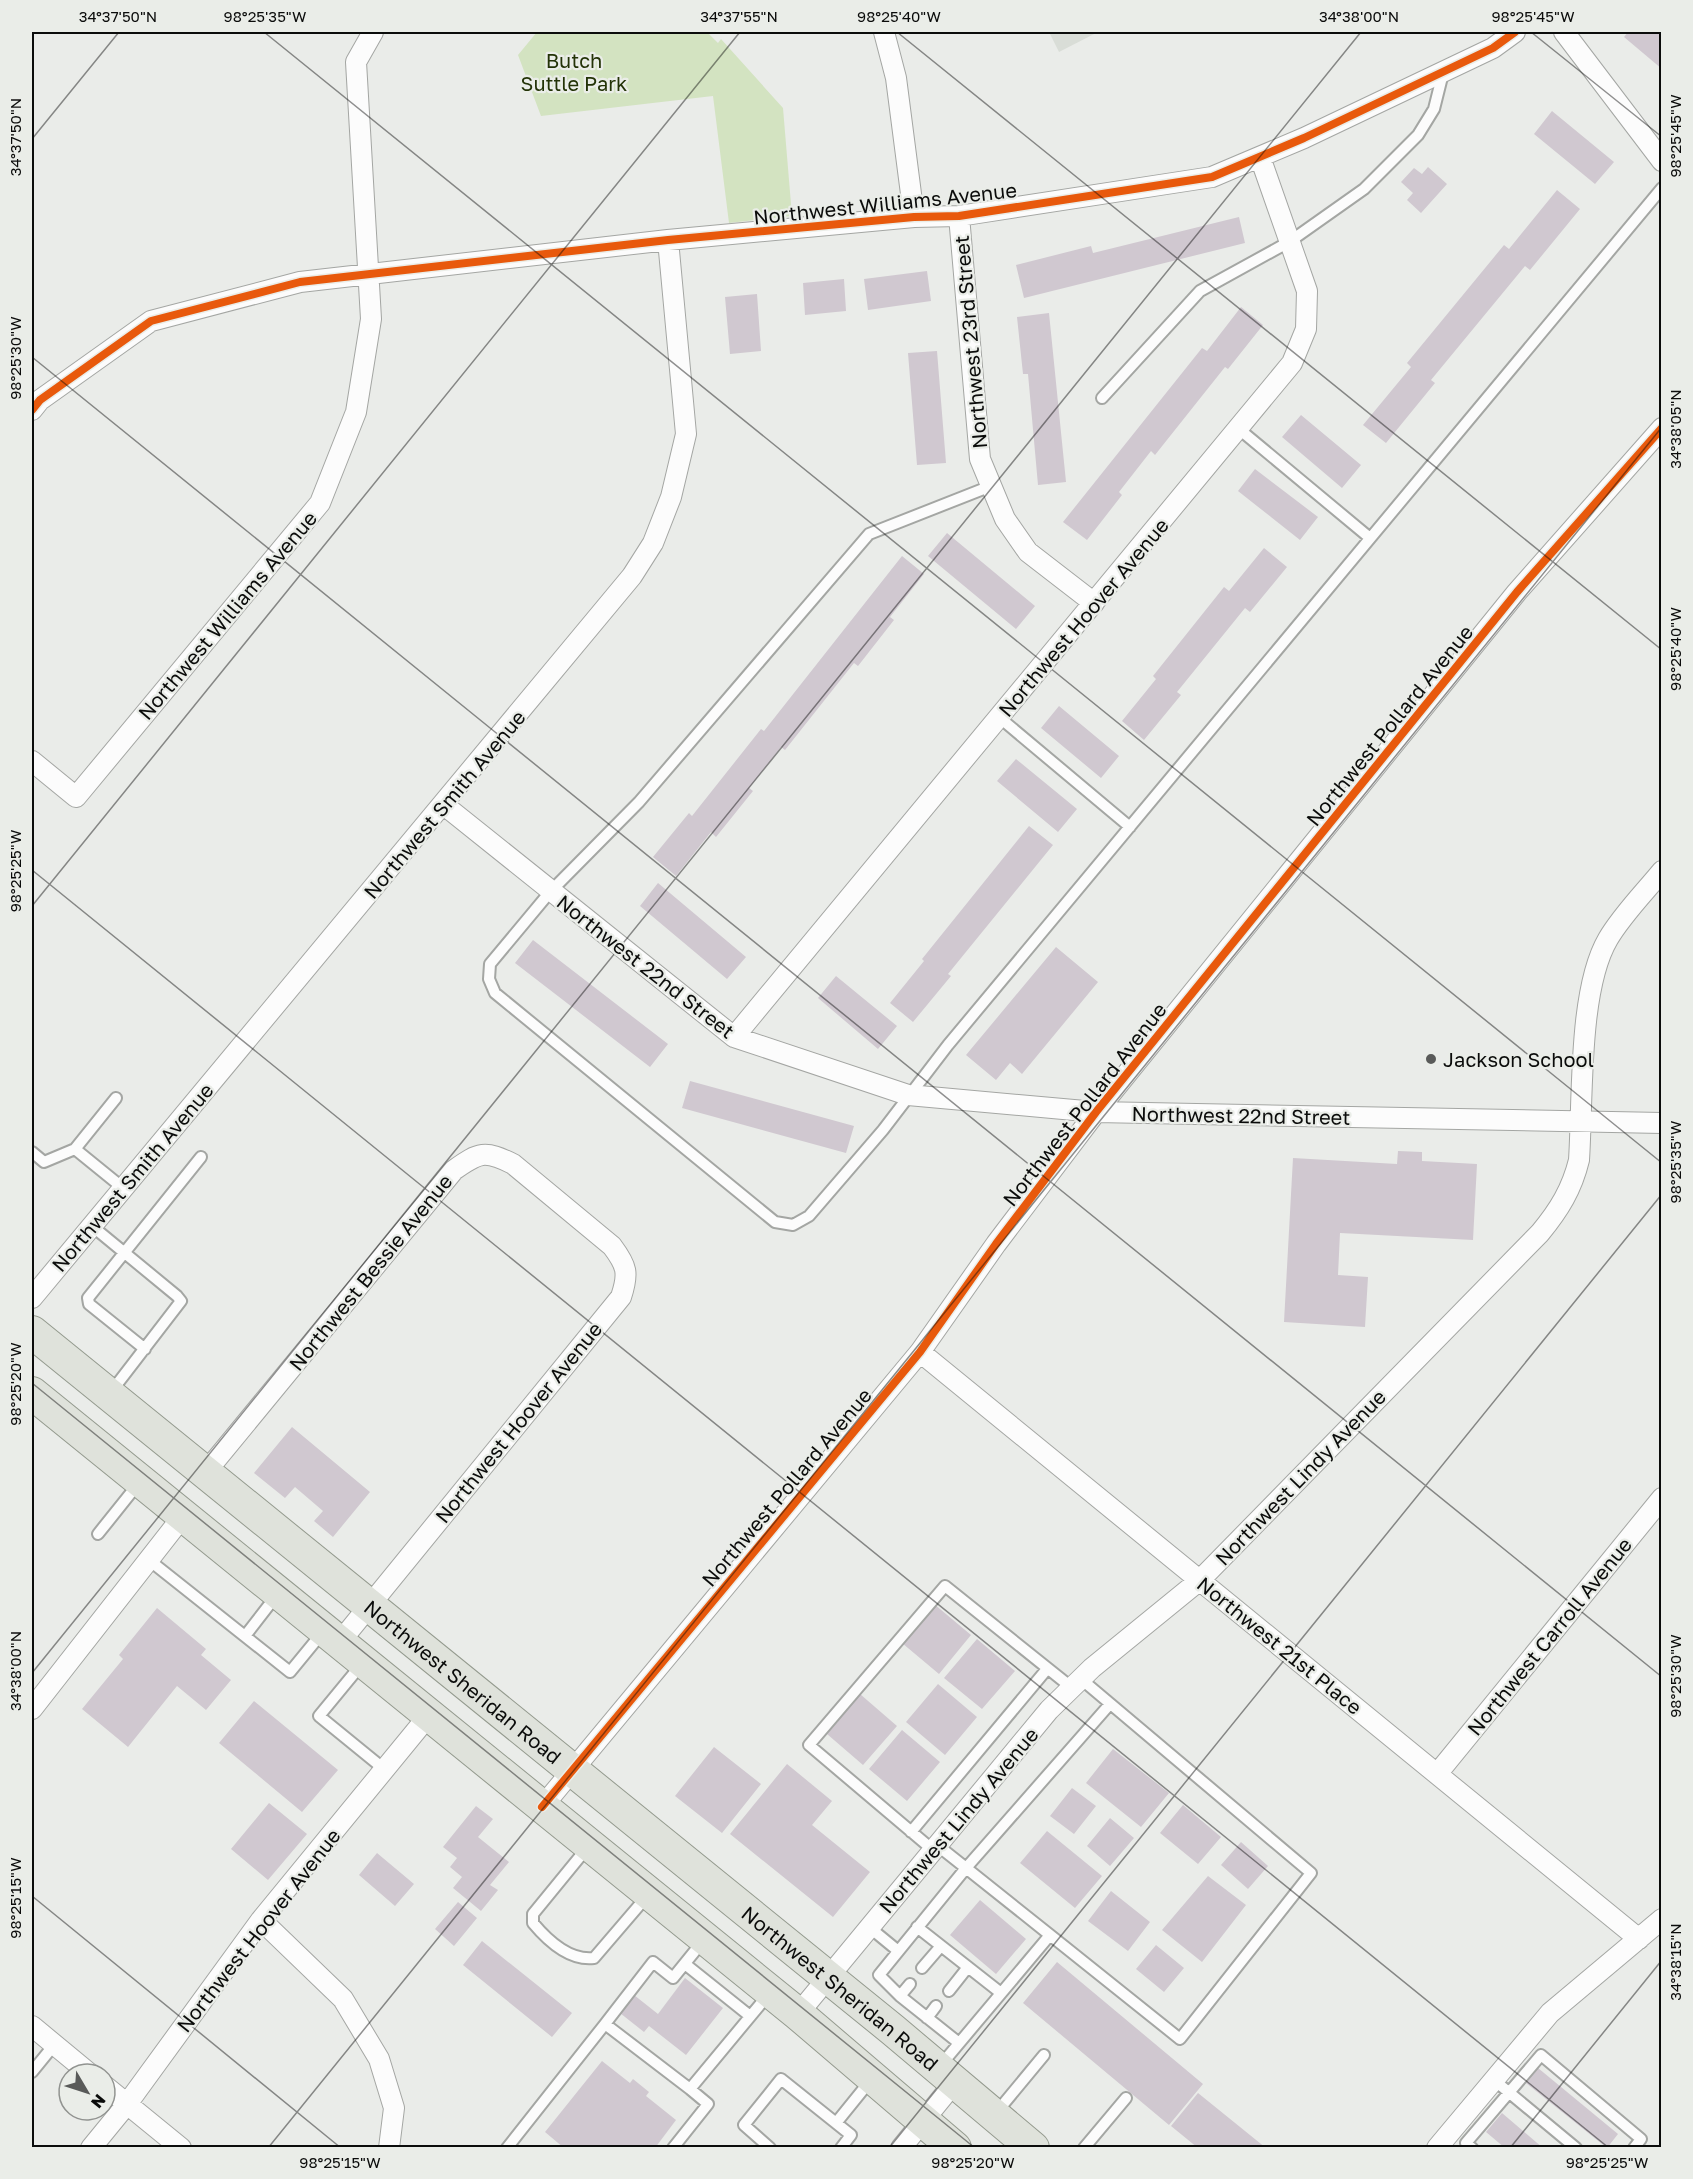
<svg xmlns="http://www.w3.org/2000/svg" width="1693" height="2179" font-family="'Golos Text',sans-serif">
  <style>
    .built { fill: #d9ddd7 }
    .green { fill: #d3e3c1 }
    .building { fill: #d0c8d0 }
    .lines { fill: none; stroke-linecap: round; stroke-linejoin: round }
    .lane-casing { stroke: #a4a6a3; stroke-width: 14 }
    .street-casing { stroke: #a4a6a3; stroke-width: 22 }
    .primary-casing { stroke: #949a8e; stroke-width: 34 }
    .lane { stroke: #fcfcfc; stroke-width: 10 }
    .street { stroke: #fcfcfc; stroke-width: 20 }
    .primary { stroke: #dfe2db; stroke-width: 32 }
    .cycleway-casing { stroke: #eaede8; stroke-width: 11 }
    .cycleway { stroke: #e8590c; stroke-width: 8 }
    .ticks { fill: none; stroke: #0b0c0b; stroke-width: 1.5; stroke-opacity: 0.45 }
    .poi-dot { fill: #595a59; stroke: #eaede8; stroke-width: 2 }
    .labels { text-anchor: middle; dominant-baseline: central; stroke-width: 4.5; stroke-linejoin: round; paint-order: stroke }
    .park-label { font-size: 20px; fill: #233307; stroke: #eaede8 }
    .street-label { font-size: 20px; fill: #0b0c0b; stroke: #eaede8 }
    .poi-label { font-size: 20px; fill: #0b0c0b; stroke: #eaede8; text-anchor: start }
    .neatline { fill: none; stroke: #0b0c0b; stroke-width: 2 }
    .ticks-label { font-size: 15px; text-anchor: middle; fill: #0b0c0b }
  </style>
  <rect width="100%" height="100%" fill="#eaece9"/>
  <!-- built -->
  <path class="built" d="M1049,32H1098L1059,52Z"/>
  <!-- green -->
  <path class="green" d="M537,32H707L718,43L721,39L783,108L792,216L729,223L713,96L541,116L518,55Z"/>
  <!-- building -->
  <path class="building" d="M1628,32H1662V69L1624,37Z
    M1552,111L1614,162L1595,184L1534,134Z
    M1428,167L1447,184L1421,213L1407,200L1413,193L1401,182L1414,168L1422,174Z
    M1557,190L1580,209L1530,270L1525,266L1431,380L1435,383L1386,443L1363,425L1411,367L1407,363L1504,245L1509,249Z
    M1239,217L1245,243L1024,298L1016,265L1091,246L1093,253Z
    M927,271L931,301L868,310L864,279Z
    M844,279L846,311L805,315L803,283Z
    M757,294L761,351L730,354L725,297Z
    M1241,307L1263,325L1228,369L1225,367L1155,455L1151,451L1119,492L1122,495L1087,540L1063,522L1202,348L1207,351Z
    M1049,313L1066,482L1038,485L1028,374H1023L1017,317Z
    M937,351L946,463L917,465L908,353Z
    M1301,415L1361,465L1342,488L1282,437Z
    M1255,469L1318,517L1300,540L1238,491Z
    M947,533L1035,606L1016,629L928,556Z
    M1264,548L1287,567L1250,612L1245,608L1177,692L1181,695L1144,740L1122,721L1156,679L1153,676L1224,587L1229,591Z
    M902,556L924,574L890,617L894,620L858,666L854,663L785,750L781,747L749,788L753,791L716,837L711,832L676,876L653,857L689,813L692,816L761,729L764,731Z
    M1059,706L1119,756L1101,778L1041,728Z
    M1016,759L1077,809L1058,832L997,781Z
    M1029,826L1053,845L948,974L951,976L913,1022L890,1003L924,961L922,959Z
    M658,883L746,957L727,979L640,906Z
    M533,940L668,1044L650,1067L515,963Z
    M1056,947L1098,982L1022,1074L1010,1063L996,1080L966,1055Z
    M836,976L897,1026L878,1049L818,998Z
    M690,1081L854,1126L846,1153L682,1108Z
    M1398,1151L1422,1152V1161L1477,1164L1473,1240L1340,1233L1338,1275L1368,1277L1365,1327L1284,1322L1293,1158L1397,1164Z
    M292,1427L370,1492L333,1537L314,1521L323,1511L295,1487L285,1498L254,1473Z
    M934,1604L971,1635L939,1674L902,1643Z
    M157,1608L206,1649L201,1655L231,1680L206,1710L177,1686L128,1747L82,1709L123,1659L119,1655Z
    M977,1639L1015,1671L982,1709L944,1678Z
    M938,1684L977,1717L945,1755L906,1722Z
    M860,1694L897,1726L863,1765L827,1734Z
    M254,1701L338,1770L302,1812L219,1743Z
    M902,1730L940,1762L907,1801L869,1769Z
    M714,1747L761,1784L722,1833L675,1796Z
    M1113,1749L1169,1793L1141,1827L1086,1783Z
    M787,1764L832,1801L812,1825L870,1872L833,1917L730,1834Z
    M1072,1788L1096,1806L1074,1834L1050,1816Z
    M269,1803L307,1834L268,1880L231,1849Z
    M1183,1805L1221,1837L1198,1864L1160,1833Z
    M476,1806L493,1819L478,1837L509,1862L490,1885L498,1890L481,1911L453,1888L462,1877L450,1867L457,1858L443,1847Z
    M1110,1818L1134,1838L1110,1866L1087,1846Z
    M1047,1831L1102,1876L1075,1908L1020,1863Z
    M1241,1842L1268,1866L1248,1889L1221,1865Z
    M377,1853L414,1884L395,1906L359,1875Z
    M1208,1876L1246,1905L1202,1962L1162,1930Z
    M1111,1891L1150,1922L1128,1951L1088,1921Z
    M980,1900L1026,1939L996,1974L950,1935Z
    M458,1902L477,1918L454,1946L435,1929Z
    M482,1941L572,2013L552,2037L463,1965Z
    M1156,1945L1184,1968L1164,1992L1136,1969Z
    M1057,1962L1203,2084L1169,2125L1023,2003Z
    M685,1978L723,2008L686,2055L649,2026L644,2032L620,2013L634,1995L658,2014Z
    M602,2061L630,2083L633,2079L649,2092L646,2096L676,2120L655,2148H564L545,2132Z
    M1538,2068L1618,2134L1607,2148L1526,2083Z
    M1198,2093L1266,2148H1198L1171,2126Z
    M1502,2113L1543,2148H1505L1486,2132Z"/>
  <g class="lines">
    <!-- lane casing -->
    <g class="lane-casing">
      <path id="lane" d="M1102,398L1200,291L1289,242L1364,189L1418,135L1434,109L1443,73
        M1239,429L1370,538
        M991,486L869,534L639,802L550,892L490,964L489,979L495,993L775,1222L793,1225L809,1216L883,1130L948,1045L1662,188
        M1000,718L1130,827
        M75,1149L116,1098
        M32,1152L44,1162L75,1149L123,1188
        M92,1226L177,1296L181,1301L111,1392
        M145,1349L89,1304L88,1298L201,1157
        M98,1534L138,1484
        M149,1560L290,1672L322,1633
        M245,1636L276,1596
        M361,1665L319,1716L384,1769
        M911,1832L1047,1669
        M937,1845L966,1868L879,1975L900,1996L959,2043
        M587,1848L533,1914V1923C548,1941 569,1961 594,1958L648,1895
        M933,1850L809,1745L945,1586L1071,1687
        M869,1927L897,1950
        M917,1927L1001,1993
        M1050,1935L966,1868L1110,1704
        M685,1964L750,2016
        M922,1968L941,1946
        M949,1991L968,1967
        M900,1996L910,1984
        M927,2018L936,2006
        M605,2024L653,1962L673,1978L703,1941
        M940,2066L1050,1935L1180,2039L1311,1873L1081,1679
        M32,2072L54,2045
        M1494,2080L1576,2148
        M996,2113L1044,2055
        M836,2123L851,2135L841,2148
        M507,2148L605,2024L690,2089L768,1995
        M673,2148L708,2104L690,2089
        M770,2148L744,2125L781,2079L836,2123L870,2081
        M1084,2148L1126,2098
        M1472,2148L1466,2143L1541,2055L1641,2139L1634,2148"/>
    </g>
    <!-- street casing -->
    <g class="street-casing">
      <path id="street" d="M884,32L896,78L914,217
        M1564,32L1662,161
        M959,216L980,459L1005,519L1028,552L1094,603
        M32,410L40,400L151,321L300,282L668,240L914,217L959,216L1212,177L1304,138L1493,48L1515,32
        M32,761L76,797L320,503L356,412L371,319L356,62L373,32
        M444,805L734,1037L908,1095L1096,1112L1662,1123
        M734,1037L1292,363L1306,329L1307,291L1260,157
        M32,1298L632,576L653,543L671,497L686,434L668,240
        M920,1352L1639,1939
        M205,1473L454,1170C479,1152 485,1150 513,1164L612,1246C627,1266 629,1273 621,1297L339,1643
        M32,1709L183,1516
        M1437,1774L1662,1498
        M542,1807L920,1352L996,1244L1096,1112L1517,592L1662,428
        M261,1920L343,1999L379,2059L394,2108L389,2148
        M798,2014L1049,1710L1092,1668L1200,1580L1540,1233C1559,1210 1572,1189 1579,1160C1583,1100 1578,990 1608,939C1622,915 1644,893 1662,871
        M32,2026L90,2074
        M105,2086L181,2148
        M91,2148L127,2104L261,1920L429,1715
        M901,2148L954,2083
        M1437,2148L1550,2013L1662,1919"/>
    </g>
    <!-- primary casing -->
    <g class="primary-casing">
      <g id="primary">
        <path id="s1" d="M32,1332L893,2030L1033,2148"/>
        <path d="M32,1393L798,2014L955,2148"/>
      </g>
    </g>
    <!-- lane -->
    <use href="#lane" class="lane"/>
    <!-- street -->
    <use href="#street" class="street"/>
    <!-- primary -->
    <use href="#primary" class="primary"/>
    <!-- cycleway casing -->
    <g class="cycleway-casing">
      <path id="cycleway" d="M32,410L40,400L151,321L300,282L668,240L914,217L959,216L1212,177L1304,138L1493,48L1515,32
        M542,1807L920,1352L996,1244L1096,1112L1517,592L1662,428"/>
    </g>
    <!-- cycleway -->
    <use href="#cycleway" class="cycleway"/>
  </g>
  <!-- ticks -->
  <path class="ticks" d="M264,32L1662,1163M897,32L1662,650M1531,32L1662,137M32,139L119,32M32,357L1662,1677M32,870L1609,2148M32,906L740,32M32,1383L975,2148M32,1673L1361,32M32,1896L341,2148M268,2148L1662,427M889,2148L1662,1194M1510,2148L1662,1960"/>
  <!-- markers -->
  <circle class="poi-dot" cx="1431" cy="1059" r="6"/>
  <g class="labels">
    <!-- park labels -->
    <g class="park-label">
      <text x="574" y="60">Butch<tspan x="574" dy="23">Suttle Park</tspan></text>
    </g>
    <!-- street labels -->
    <g class="street-label">
      <text transform="translate(885 203) rotate(-6)">Northwest Williams Avenue</text>
      <text transform="translate(970 342) rotate(-95)">Northwest 23rd Street</text>
      <text transform="translate(227 615) rotate(-50)">Northwest Williams Avenue</text>
      <text transform="translate(1083 617) rotate(-50)">Northwest Hoover Avenue</text>
      <text transform="translate(1389 725) rotate(-51)">Northwest Pollard Avenue</text>
      <text transform="translate(444 804) rotate(-50)">Northwest Smith Avenue</text>
      <text transform="translate(646 966) rotate(38)">Northwest 22nd Street</text>
      <text transform="translate(1084 1104) rotate(-52)">Northwest Pollard Avenue</text>
      <text transform="translate(1241 1115) rotate(1)">Northwest 22nd Street</text>
      <text transform="translate(132 1177) rotate(-50)">Northwest Smith Avenue</text>
      <text transform="translate(370 1272) rotate(-51)">Northwest Bessie Avenue</text>
      <text transform="translate(518 1422) rotate(-51)">Northwest Hoover Avenue</text>
      <text transform="translate(1300 1477) rotate(-46)">Northwest Lindy Avenue</text>
      <text transform="translate(786 1487) rotate(-50)">Northwest Pollard Avenue</text>
      <text transform="translate(1549 1636) rotate(-51)">Northwest Carroll Avenue</text>
      <text transform="translate(1280 1645) rotate(39)">Northwest 21st Place</text>
      <text stroke="none"><textPath href="#s1" startOffset="555">Northwest Sheridan Road</textPath></text>
      <text transform="translate(958 1820) rotate(-50)">Northwest Lindy Avenue</text>
      <text transform="translate(258 1930) rotate(-52)">Northwest Hoover Avenue</text>
      <text stroke="none"><textPath href="#s1" startOffset="1041">Northwest Sheridan Road</textPath></text>
    </g>
    <!-- poi labels -->
    <g class="poi-label">
      <text x="1443" y="1059">Jackson School</text>
    </g>
  </g>
  <!-- border -->
  <rect width="1693" height="2179" fill="none" stroke="#eaede8" stroke-width="66"/>
  <!-- north arrow -->
  <g transform="translate(87 2092) rotate(129)"><circle r="28" fill="#eaede8" stroke="#919390" stroke-width="1.5"/>
  <path d="M0-4.5L10 22L0 15L-10 22Z" fill="#595a59"/>
  <text y="-9" font-size="16" font-weight="bold" text-anchor="middle" fill="#0b0c0b">N</text>
  </g>
  <rect x="33" y="33" width="1627" height="2113" class="neatline"/>
  <g class="ticks-label">
    <text x="118" y="22">34°37'50"N</text>
    <text x="265" y="22">98°25'35"W</text>
    <text x="739" y="22">34°37'55"N</text>
    <text x="899" y="22">98°25'40"W</text>
    <text x="1359" y="22">34°38'00"N</text>
    <text x="1533" y="22">98°25'45"W</text>
    <text transform="translate(1676 136) rotate(-90)" y="5">98°25'45"W</text>
    <text transform="translate(16 137) rotate(-90)" y="5">34°37'50"N</text>
    <text transform="translate(16 358) rotate(-90)" y="5">98°25'30"W</text>
    <text transform="translate(1676 429) rotate(-90)" y="5">34°38'05"N</text>
    <text transform="translate(1676 649) rotate(-90)" y="5">98°25'40"W</text>
    <text transform="translate(16 871) rotate(-90)" y="5">98°25'25"W</text>
    <text transform="translate(1676 1162) rotate(-90)" y="5">98°25'35"W</text>
    <text transform="translate(16 1384) rotate(-90)" y="5">98°25'20"W</text>
    <text transform="translate(16 1671) rotate(-90)" y="5">34°38'00"N</text>
    <text transform="translate(1676 1676) rotate(-90)" y="5">98°25'30"W</text>
    <text transform="translate(16 1898) rotate(-90)" y="5">98°25'15"W</text>
    <text transform="translate(1676 1962) rotate(-90)" y="5">34°38'15"N</text>
    <text x="340" y="2168">98°25'15"W</text>
    <text x="973" y="2168">98°25'20"W</text>
    <text x="1607" y="2168">98°25'25"W</text>
  </g>
</svg>
